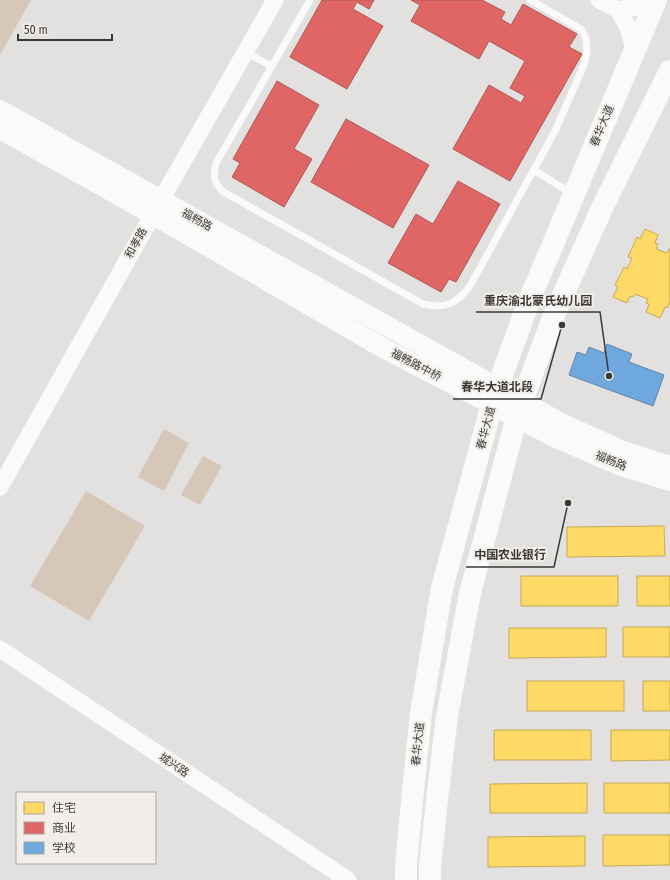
<svg xmlns="http://www.w3.org/2000/svg" width="670" height="880" font-family="'Fira Sans Condensed','Noto Sans SC',sans-serif">
  <style>
    .green { fill: #d5c8b8 }
    .homes { fill: #ffd966; stroke: #c4a958 }
    .shops { fill: #e06666; stroke: #ae5858 }
    .schools { fill: #6fa8dc; stroke: #5f87ab }
    .lines { fill: none; stroke-linecap: round; stroke-linejoin: round }
    .service { stroke: #fbfafa; stroke-width: 7 }
    .tertiary { stroke: #fbfafa; stroke-width: 17 }
    .secondary { stroke: #fbfafa; stroke-width: 20 }
    .primary { stroke: #fbfafa; stroke-width: 22 }
    .labels { text-anchor: middle; dominant-baseline: central; stroke-width: 4; stroke-linejoin: round; paint-order: stroke }
    .street-label { font-size: 11px; fill: #3b3938; stroke: #f2efea }
    .leader { fill: none; stroke: #3b3938; stroke-width: 1.5 }
    .callout-dot { fill: #3b3938; stroke: #f2efea; stroke-width: 1.5 }
    .callout-label { font-size: 12px; text-anchor: middle; font-weight: bold; fill: #3b3938; stroke: #f2efea; stroke-width: 4; stroke-linejoin: round; paint-order: stroke }
  </style>
  <rect width="100%" height="100%" fill="#e3e1df"/>
  <!-- green -->
  <path class="green" d="M0,0H31L0,55Z
    M164,429L189,443L164,491L138,477Z
    M203,456L222,466L200,505L181,495Z
    M86,491L145,526L89,621L30,586Z"/>
  <!-- homes -->
  <path class="homes" d="M645,229L658,235L655,243L658,244L656,249L667,253L669,249H670V302L667,308L665,307L660,318L646,312L649,304L646,303L648,299L635,294L633,297L630,296L627,303L613,297L618,287L615,285L624,267L627,269L632,258L628,257L637,237L640,239Z
    M664,526L665,556L567,557V527Z
    M521,576H618V606H521Z
    M637,576H670V606H637Z
    M623,627H670V657H623Z
    M509,628H606V657L509,658Z
    M527,681H624V711H527Z
    M643,681H670V711H643Z
    M494,730H591V760H494Z
    M611,730H670V760L611,761Z
    M587,783V813H490V784Z
    M604,783H670V813H604Z
    M603,835H670V865L603,866Z
    M585,836V866L488,867V837Z"/>
  <!-- shops -->
  <path class="shops" d="M322,0H374L369,9L357,2L353,9L383,26L347,89L290,57Z
    M411,0H482L505,12L501,19L511,25L523,4L577,34L569,47L582,54L510,181L453,149L489,85L521,103L525,96L510,88L525,61L489,41L479,59L411,21L420,5Z
    M277,81L319,105L294,149L312,159L284,207L232,177L240,163L233,159Z
    M346,119L429,165L393,228L311,182Z
    M458,181L500,204L456,282L449,279L441,292L388,263L416,214L433,224Z"/>
  <!-- schools -->
  <path class="schools" d="M607,344L632,354L629,362L664,375L653,406L569,375L577,352L586,355L589,347L604,353Z"/>
  <g class="lines">
    <!-- service -->
    <path class="service" d="M310,0L216,163C213,177 213,180 222,191L423,304C446,309 456,304 470,286L555,131L584,65L587,51L586,38L581,29L530,0
      M245,52L271,66
      M534,170L571,193"/>
    <!-- tertiary -->
    <path class="tertiary" d="M599,0L618,10L628,27L634,50
      M618,10L637,7L650,0
      M0,487L161,200L275,0
      M0,649L348,880"/>
    <!-- secondary -->
    <path class="secondary" d="M0,110L559,422L623,451L670,466
      M0,129L152,214L385,349L554,437L621,466L670,481"/>
    <!-- primary -->
    <path class="primary" d="M406,880V866L411,811L421,713L442,588L494,397L529,301L656,0
      M430,880V866L437,800L447,716L470,593L518,412L554,315L603,206L670,71"/>
  </g>
  <g class="labels">
    <!-- street labels -->
    <g class="street-label">
      <text transform="translate(602 126) rotate(-67)">春华大道</text>
      <text transform="translate(197 220) rotate(29)">福畅路</text>
      <text transform="translate(136 243) rotate(-61)">和孝路</text>
      <text transform="translate(416 365) rotate(28)">福畅路中桥</text>
      <text transform="translate(486 428) rotate(-75)">春华大道</text>
      <text transform="translate(611 461) rotate(22)">福畅路</text>
      <text transform="translate(418 744) rotate(-84)">春华大道</text>
      <text transform="translate(174 765) rotate(34)">城兴路</text>
    </g>
  </g>
  <!-- callouts -->
  <path class="leader" d="M609 376L600 312H476M562 325L541 399H453M568 503L554 567H466"/>
  <g class="callout-dot">
    <circle cx="609" cy="376" r="4"/>
    <circle cx="562" cy="325" r="4"/>
    <circle cx="568" cy="503" r="4"/>
  </g>
  <g class="callout-label">
    <text x="538" y="305">重庆渝北蒙氏幼儿园</text>
    <text x="497" y="391">春华大道北段</text>
    <text x="510" y="559">中国农业银行</text>
  </g>
  <!-- legend -->
  <rect x="16" y="792" width="140" height="72" fill="#f2efea" stroke="#a9a6a3"/>
  <rect x="24" y="802" width="20" height="12" fill="#ffd966" stroke="#a9a6a3"/>
  <text x="52" y="812" font-size="12" fill="#3b3938">住宅</text>
  <rect x="24" y="822" width="20" height="12" fill="#e06666" stroke="#a9a6a3"/>
  <text x="52" y="832" font-size="12" fill="#3b3938">商业</text>
  <rect x="24" y="842" width="20" height="12" fill="#6fa8dc" stroke="#a9a6a3"/>
  <text x="52" y="852" font-size="12" fill="#3b3938">学校</text>
  <!-- scale -->
  <path d="M18 34v6h94v-6" fill="none" stroke="#3b3938" stroke-width="2"/>
  <text x="24" y="34" font-size="12" fill="#3b3938" stroke="#f2efea" stroke-width="3" paint-order="stroke">50 m</text>
</svg>
